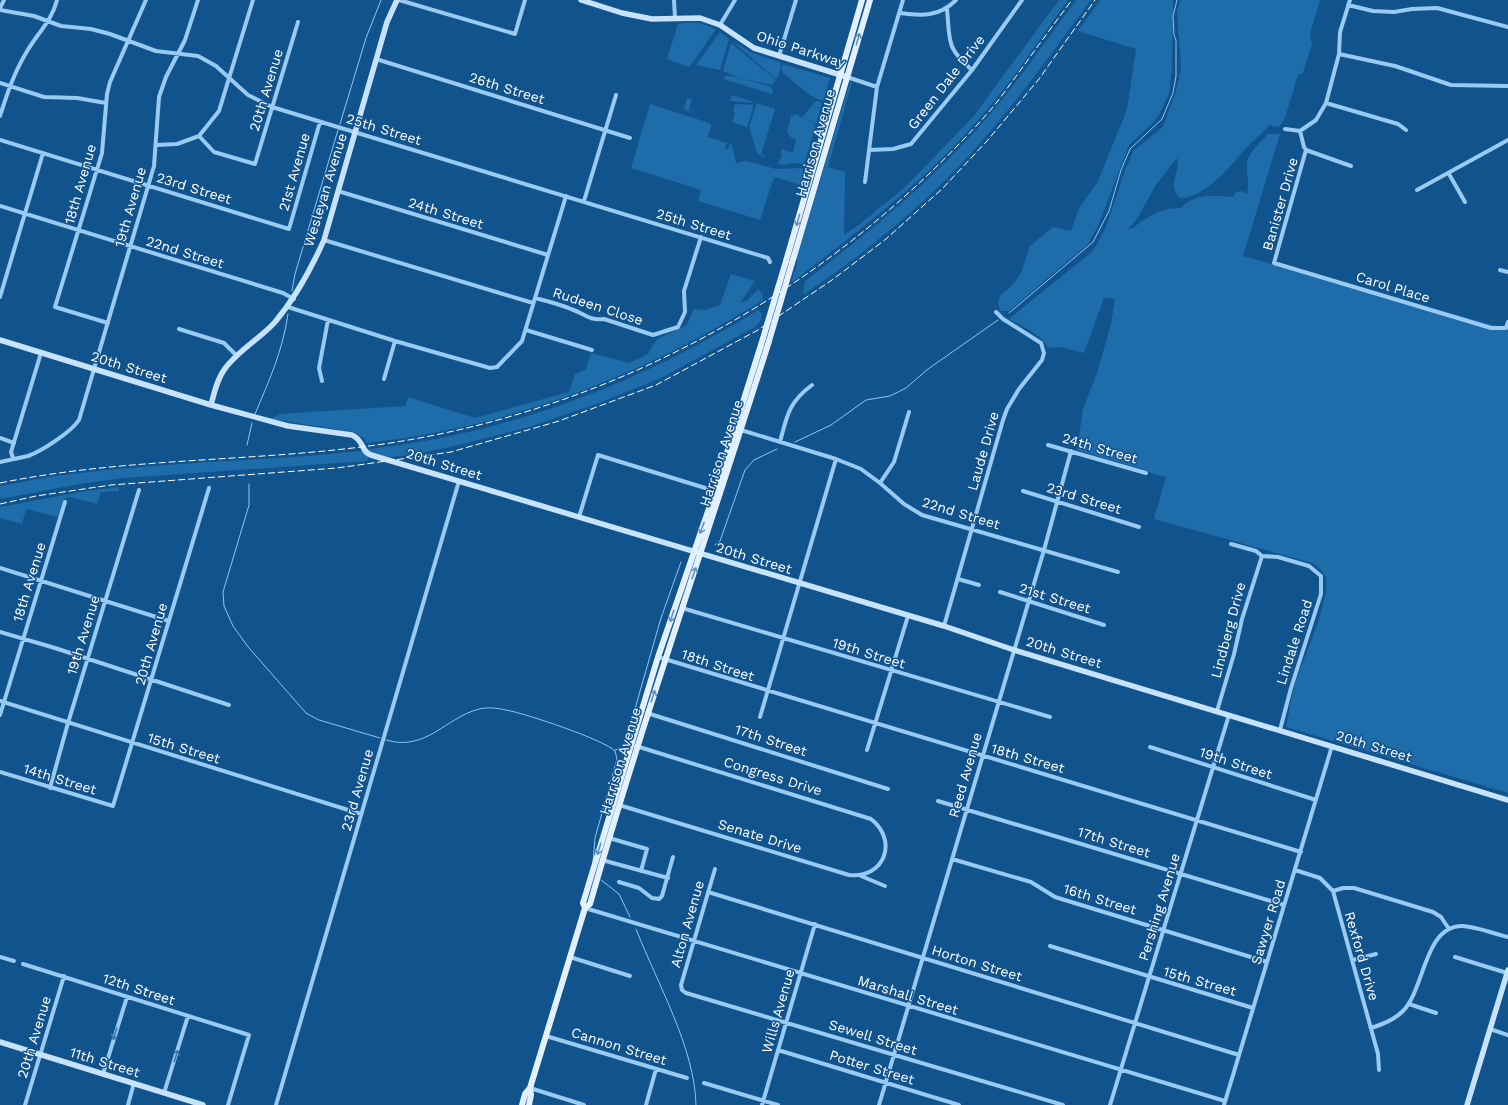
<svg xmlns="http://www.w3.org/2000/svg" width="1508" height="1105" font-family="'Work Sans',sans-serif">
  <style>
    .green { fill: #1f6caa }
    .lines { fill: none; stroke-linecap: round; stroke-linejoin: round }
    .stream { stroke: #8ac7f6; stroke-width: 1 }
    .street { stroke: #98caf2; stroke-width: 4 }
    .secondary { stroke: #c7e3fc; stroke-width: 5.5 }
    .primary { stroke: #e3f1ff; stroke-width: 6 }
    .rail { stroke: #fff; stroke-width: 1; stroke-dasharray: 7 3; stroke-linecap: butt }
    .primary-bridge { stroke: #e3f1ff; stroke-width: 6 }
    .oneway { stroke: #6592bb }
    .oneway2 { stroke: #3a77ab }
    .labels { text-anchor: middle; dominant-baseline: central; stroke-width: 3; stroke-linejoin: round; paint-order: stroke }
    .street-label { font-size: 14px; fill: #fff; stroke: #11538d }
  </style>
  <rect width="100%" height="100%" fill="#11538d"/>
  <!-- green -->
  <path class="green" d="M1059,0H1068C1041,37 1015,77 985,112C928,179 860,230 791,283L798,260H796L850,82H852L828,167L845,172L844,235L860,224L904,188L973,117Z
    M1076,0H1091C1059,43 1028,87 993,128C939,193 873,248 803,295L805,281C867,234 926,186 978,128C1014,88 1044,43 1076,0Z
    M1100,0H1173L1172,68L1169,94L1159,115L1154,122L1129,145L1098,226L1088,244L1009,311H1000L998,302L1000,296L1013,284L1021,273L1030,246L1053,227L1071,231L1079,208L1097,183L1127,110L1136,49L1078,31Z
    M1181,0H1320L1310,34L1312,44L1303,73L1298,75L1285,118L1279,127L1269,125C1262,134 1253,141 1245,149C1230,167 1205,198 1180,198C1166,186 1181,172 1177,158L1156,185L1137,219L1128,229C1134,229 1137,224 1142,221C1157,212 1164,208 1181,208C1194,193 1215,195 1233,197L1236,192L1242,191L1247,194C1250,182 1245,170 1248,159C1251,150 1262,141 1268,134H1280L1243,256L1508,329V793L1286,727C1289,715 1290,703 1293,691C1299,666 1333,598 1325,576C1322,570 1318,567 1312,563L1154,519L1166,477L1153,474L1146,470L1077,450L1083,409L1097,373L1111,324L1115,299L1104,298L1084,353L1060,347L1048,348C1041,334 1023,327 1009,319L1093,251L1106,227L1125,170L1134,150L1163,127L1176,91L1181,68L1177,10Z
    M688,22L699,23L716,29L691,65L688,67L667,59L678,24Z
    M720,32L729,39L720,70L696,65Z
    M732,41L753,53L781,63L779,75L776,79Z
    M731,43L776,80L772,85L739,78L723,71Z
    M783,64L830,78L823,101L811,96L783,73L781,69Z
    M726,75L770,86L773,92L772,94L723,79Z
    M732,95L754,102V103L730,101Z
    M687,98L692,99L689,110L695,114L684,109Z
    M816,101L822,102L816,124L802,117Z
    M757,103L775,109L761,155L765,156V158L757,153L749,127Z
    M650,104L709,123L711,126L708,137L727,143L725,148L728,149L730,144L732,145L736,163L747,161L776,169L803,168L804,186L774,177L760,220L698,201L701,190L631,168Z
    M735,104L754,105L747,127L732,122L735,113L733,112Z
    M796,114L816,125L804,164L794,163L780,165L778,162L782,157L781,149L793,153L796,139L790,137L787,131L791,116Z
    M731,274L755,281L740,303L748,300L758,289L762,294L763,300C664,362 553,410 438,432C414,437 390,440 366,443L365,439L354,432L271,419L279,414L405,406L408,397L475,418L569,392L575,374L586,369L591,353L629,363L647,355L657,339L686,326L694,309L705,310L720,305Z
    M758,310L762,314L761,320L755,327L661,378L599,403L532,426L459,445L412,455L390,457L373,453L368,449C506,435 640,383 758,310Z
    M362,451L369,458L367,461L124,478L85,483L0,499V486C24,482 48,476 72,474C168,462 265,461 362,451Z
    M119,487V491L101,492L97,504L70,497L64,499L58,517L26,509L22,524L0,518V507L86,491Z"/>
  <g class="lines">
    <!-- stream -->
    <path class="stream" d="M340,124L366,38L381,0
      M292,291L295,274L338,130
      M1009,313L1093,242L1109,211L1121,170L1130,149L1162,119L1173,93L1176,76V40L1174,35L1173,16L1177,0
      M255,414C269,381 283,350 288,314
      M795,442L831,425L866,400L890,396L906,388L928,369L998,320
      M247,445L252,423
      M249,484V505L223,592L224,606L233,626L249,648L306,713L319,720L380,738
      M715,545L720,541L745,470L754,460L777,449
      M386,740C426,752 445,718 479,709C488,707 497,708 506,710C524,713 605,740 615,751
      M615,750L624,747L661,618L681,562
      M593,862L595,838L617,759L615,751
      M601,880L619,894L630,917
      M636,929C657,983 695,1048 696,1105"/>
    <!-- street -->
    <path class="street" d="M399,0L515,34L525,0
      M674,0L675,18
      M1348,5L1373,11L1394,12L1412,9L1437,8L1508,27
      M0,8L4,0
      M947,9C950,41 946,48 972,70
      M0,10L34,16L61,26L91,29L110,34L156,51L198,56L216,66L248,95L272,107L768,258L770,262
      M900,13C922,16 939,17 956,0
      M720,25L735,0
      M1339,54L1395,66L1451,85L1508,86
      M779,56L796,0
      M376,59L630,138
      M847,77L877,87
      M0,83L44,97L77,98L106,103
      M1326,103L1398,124L1406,130
      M0,116C7,94 14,73 26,53C36,35 52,21 57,0
      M1285,129L1300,131L1316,120L1326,103L1339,54L1340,32L1350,0
      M1300,131L1304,147L1306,150L1351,166
      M199,136L214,152L255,164L298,22
      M0,140L289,229L320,122
      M157,145L177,144L199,136L219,111L253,0
      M870,150L893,149L911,144L972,70L1022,0
      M1306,150L1274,263L1491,328H1506L1508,322
      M1449,174L1465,202
      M865,182L877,87L903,0
      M1417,190L1508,140
      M338,191L548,255
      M584,201L616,95
      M0,206L283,293L294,299
      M324,240L533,303
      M1500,270L1508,272
      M0,297L43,153
      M535,298C547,301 559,304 571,309C584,313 588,321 604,319L653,335L678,327L685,312L684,291L701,237
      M288,307L395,341L490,368L497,367L522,341L566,196
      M108,323L55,307L102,153L107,94L110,82L146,0
      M179,329L224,343L237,356
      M526,330L592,350
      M384,379L395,341
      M322,381L319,368L328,320
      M741,430L836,459L861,469L880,483L904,504L922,515L1118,572
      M0,438L14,443
      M780,442C787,415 789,402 812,385
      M1048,445L1146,473
      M13,458L11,452L41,353
      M0,462C9,460 19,458 28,456C42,451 71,432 79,420L154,166L159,97L166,77L185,40L198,0
      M880,483L894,462L909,412
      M1023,491L1139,527
      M579,517L598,455L715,491
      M1231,544L1256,551L1262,556L1278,557L1309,566L1321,576V594L1291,688L1280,730
      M0,568L169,621
      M958,579L979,585
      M1000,592L1104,625
      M682,608L1050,717
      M944,626L1003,420L1007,409L1019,389L1042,360L1044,353L1041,343L1003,319L996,312
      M0,632L55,648L229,705
      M658,657L1301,852
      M0,701L361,814
      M1217,711L1234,654L1242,619L1262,556
      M647,713L888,789
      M0,715L65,502
      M760,717L836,459
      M1150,747L1316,800
      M867,750L908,616
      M0,772L113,806L209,488
      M50,788L68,723L139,490
      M938,801L1284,905
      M619,805L849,875C884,879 899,841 871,819L636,746
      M609,838L647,849L641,871
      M952,859L1031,882L1055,897L1267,962
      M602,860L668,878
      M715,869L681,985L682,990L686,993L1063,1105
      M1295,870L1320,878L1333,891L1378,1054L1379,1070
      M861,876L885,886
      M619,882L639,888L652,898L659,899L662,896L673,857
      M1333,891L1343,888H1354L1433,912L1441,917L1449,929
      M708,892L1239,1055
      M585,908L1225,1101
      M1050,946L1253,1008
      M0,957L14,961
      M570,957L630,976
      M1455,957L1507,973
      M1353,960L1376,954
      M23,964L249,1035L228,1105
      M1409,1004L1436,1013
      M1371,1028C1383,1024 1394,1020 1403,1011C1425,989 1424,925 1463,926C1478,927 1494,934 1508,937
      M1490,1029L1508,1035
      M546,1036L687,1078
      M778,1050L959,1105
      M103,1074L127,997
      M704,1083L778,1105
      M530,1088L584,1105
      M164,1093L188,1016
      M25,1105L64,976
      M128,1105L134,1083
      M276,1105L459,481
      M646,1105L656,1069
      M762,1105L815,924
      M879,1105L1044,550L1071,451
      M1110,1105L1229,715
      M1224,1105L1332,746"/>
    <!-- secondary -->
    <path class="secondary" d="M581,0L622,13L652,19L700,18L720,25L754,48L847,77
      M0,340L211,405L288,426L352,435C364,440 361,452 371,455L944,626L1014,650L1508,800
      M211,405C214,393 217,380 224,370C237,351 260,339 275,322C296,297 311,269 324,240L387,22L397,0
      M0,1042L203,1105
      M1467,1105L1508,970"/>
    <!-- primary -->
    <path class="primary" d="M786,261L862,0
      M792,263L870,0
      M585,908L583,903L658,657L715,491L761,345
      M522,1105L525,1094L530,1088
      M529,1105L531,1095L530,1088L585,908L590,904C644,715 710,529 769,341"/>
    <!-- rail -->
    <path class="rail" d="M0,483C122,458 246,462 369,446C607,415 827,293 987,114C998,102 1007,88 1017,75C1035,50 1053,25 1072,0
      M0,504L36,496L111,485L337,468L451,452L559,421L656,385L758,330L832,280L886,239L942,189L987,141L1039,79L1095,0"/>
    <!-- primary-bridge -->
    <path class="primary-bridge" d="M769,341L792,263
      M761,345L786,261"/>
  </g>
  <!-- one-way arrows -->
  <defs><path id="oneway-shaft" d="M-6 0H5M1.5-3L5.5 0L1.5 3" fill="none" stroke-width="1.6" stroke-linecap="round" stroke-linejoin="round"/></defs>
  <g class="oneway">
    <use href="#oneway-shaft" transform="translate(858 39) rotate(-74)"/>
    <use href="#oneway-shaft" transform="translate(798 220) rotate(106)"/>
    <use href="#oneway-shaft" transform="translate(702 528) rotate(110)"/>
    <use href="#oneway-shaft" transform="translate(694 573) rotate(-71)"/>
    <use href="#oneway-shaft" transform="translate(672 616) rotate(108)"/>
    <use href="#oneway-shaft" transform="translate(653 696) rotate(-72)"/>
    <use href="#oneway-shaft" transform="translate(599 849) rotate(107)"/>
  </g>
  <g class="oneway2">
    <use href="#oneway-shaft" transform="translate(115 1034) rotate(107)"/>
    <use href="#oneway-shaft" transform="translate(176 1056) rotate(-73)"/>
  </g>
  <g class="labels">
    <!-- street labels -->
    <g class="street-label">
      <text transform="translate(801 49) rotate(18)">Ohio Parkway</text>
      <text transform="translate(946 82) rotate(-52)">Green Dale Drive</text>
      <text transform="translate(507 88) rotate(17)">26th Street</text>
      <text transform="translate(266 90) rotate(-73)">20th Avenue</text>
      <text transform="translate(384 129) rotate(17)">25th Street</text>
      <text transform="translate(815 143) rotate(-74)">Harrison Avenue</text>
      <text transform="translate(294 172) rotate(-74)">21st Avenue</text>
      <text transform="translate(80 184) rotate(-74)">18th Avenue</text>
      <text transform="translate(194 188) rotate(17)">23rd Street</text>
      <text transform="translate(325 190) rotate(-73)">Wesleyan Avenue</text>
      <text transform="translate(1280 204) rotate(-74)">Banister Drive</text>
      <text transform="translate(130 207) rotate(-74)">19th Avenue</text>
      <text transform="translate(446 213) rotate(17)">24th Street</text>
      <text transform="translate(694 224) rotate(17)">25th Street</text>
      <text transform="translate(185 252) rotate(17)">22nd Street</text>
      <text transform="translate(1393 287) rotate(17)">Carol Place</text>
      <text transform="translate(598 306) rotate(18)">Rudeen Close</text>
      <text transform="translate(129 367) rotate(17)">20th Street</text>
      <text transform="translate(1100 448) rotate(16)">24th Street</text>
      <text transform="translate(983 451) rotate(-74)">Laude Drive</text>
      <text transform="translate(721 453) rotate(-72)">Harrison Avenue</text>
      <text transform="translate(444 464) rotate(17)">20th Street</text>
      <text transform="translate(1084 498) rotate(17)">23rd Street</text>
      <text transform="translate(961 513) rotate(17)">22nd Street</text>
      <text transform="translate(754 558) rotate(17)">20th Street</text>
      <text transform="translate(29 582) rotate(-73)">18th Avenue</text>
      <text transform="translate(1055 598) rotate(17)">21st Street</text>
      <text transform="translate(1228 630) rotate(-75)">Lindberg Drive</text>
      <text transform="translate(83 635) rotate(-73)">19th Avenue</text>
      <text transform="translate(1294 642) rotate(-72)">Lindale Road</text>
      <text transform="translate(151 644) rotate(-74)">20th Avenue</text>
      <text transform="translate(1064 652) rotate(17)">20th Street</text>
      <text transform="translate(869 653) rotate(17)">19th Street</text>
      <text transform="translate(718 665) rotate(18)">18th Street</text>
      <text transform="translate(771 740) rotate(18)">17th Street</text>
      <text transform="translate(1374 746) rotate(17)">20th Street</text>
      <text transform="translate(184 748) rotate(17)">15th Street</text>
      <text transform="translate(1028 758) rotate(16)">18th Street</text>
      <text transform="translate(620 761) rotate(-73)">Harrison Avenue</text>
      <text transform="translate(1236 763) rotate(18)">19th Street</text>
      <text transform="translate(965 775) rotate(-74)">Reed Avenue</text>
      <text transform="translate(773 776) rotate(17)">Congress Drive</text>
      <text transform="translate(60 779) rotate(17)">14th Street</text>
      <text transform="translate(357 790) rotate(-74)">23rd Avenue</text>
      <text transform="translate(760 836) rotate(17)">Senate Drive</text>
      <text transform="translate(1114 842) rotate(17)">17th Street</text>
      <text transform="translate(1100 899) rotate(17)">16th Street</text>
      <text transform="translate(1159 907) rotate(-73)">Pershing Avenue</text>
      <text transform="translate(1268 922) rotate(-73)">Sawyer Road</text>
      <text transform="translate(687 924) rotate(-74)">Alton Avenue</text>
      <text transform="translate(1362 956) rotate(74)">Rexford Drive</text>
      <text transform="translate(977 963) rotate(17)">Horton Street</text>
      <text transform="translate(1200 981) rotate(16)">15th Street</text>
      <text transform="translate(139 989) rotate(18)">12th Street</text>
      <text transform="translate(908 995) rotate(17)">Marshall Street</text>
      <text transform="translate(778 1011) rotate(-74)">Wills Avenue</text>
      <text transform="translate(34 1037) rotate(-73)">20th Avenue</text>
      <text transform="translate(873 1037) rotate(17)">Sewell Street</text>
      <text transform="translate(619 1046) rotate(17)">Cannon Street</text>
      <text transform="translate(105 1062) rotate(17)">11th Street</text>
      <text transform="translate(872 1067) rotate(17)">Potter Street</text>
    </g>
  </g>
</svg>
